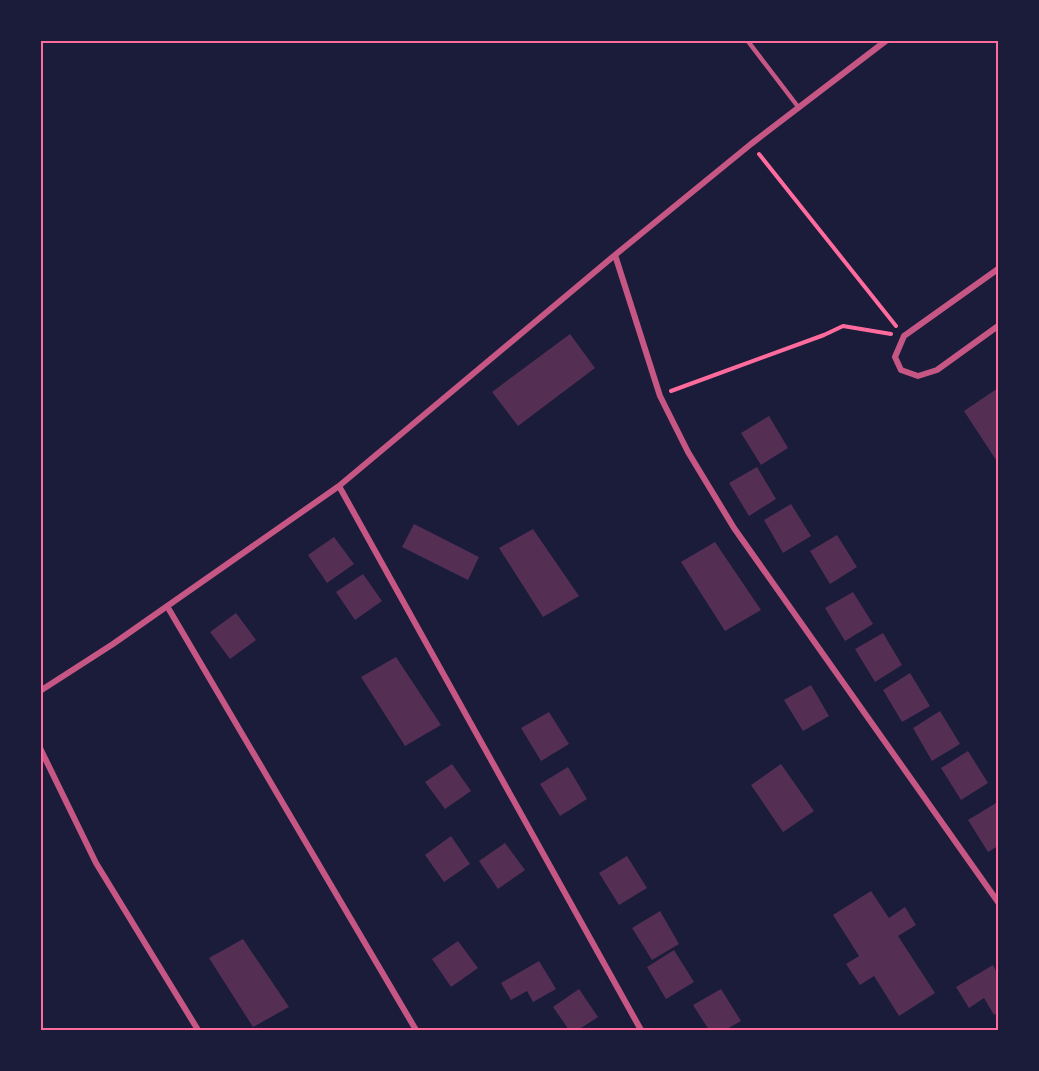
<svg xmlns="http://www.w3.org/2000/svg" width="1039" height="1071" font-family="'Source Sans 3',sans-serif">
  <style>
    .building { fill: #542f53 }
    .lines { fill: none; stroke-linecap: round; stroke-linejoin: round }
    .path { stroke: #ff6b9d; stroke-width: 4 }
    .service { stroke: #c65784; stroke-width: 4.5 }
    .minor { stroke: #c65784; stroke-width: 6 }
    .neatline { fill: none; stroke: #ff6b9d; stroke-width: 2 }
  </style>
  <rect width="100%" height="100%" fill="#1b1b3a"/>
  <!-- building -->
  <path class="building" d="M570,334L595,368L518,426L492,392Z
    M998,388V463L964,411Z
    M769,416L788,448L761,465L741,433Z
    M757,467L776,499L749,516L729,483Z
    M791,504L811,536L783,553L764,520Z
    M414,524L479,557L468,580L402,547Z
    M533,529L579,596L543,617L499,548Z
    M837,535L857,567L830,584L810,551Z
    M334,537L354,564L327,583L308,555Z
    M715,542L761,610L725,631L681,562Z
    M363,574L382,601L355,620L336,592Z
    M853,592L873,624L845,641L825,608Z
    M236,613L256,640L230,659L210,632Z
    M883,633L902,665L875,682L855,649Z
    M396,657L441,725L405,746L361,677Z
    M910,673L930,706L902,722L883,690Z
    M811,685L829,716L803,731L784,700Z
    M940,711L960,744L932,761L913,728Z
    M549,712L569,744L541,761L521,728Z
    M968,751L988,783L961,800L941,768Z
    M452,764L471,791L445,809L425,782Z
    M781,764L814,811L783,832L751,785Z
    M568,767L587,799L560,816L540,784Z
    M996,803L998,807V846L988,852L968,820Z
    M451,836L470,864L444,882L425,855Z
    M505,843L525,870L498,889L479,861Z
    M627,856L647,888L619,905L599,873Z
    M871,891L889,918L905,907L916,925L898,936L935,993L899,1016L874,976L860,985L846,964L859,956L833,915Z
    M660,911L679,944L652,960L632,928Z
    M243,939L289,1007L253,1027L209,958Z
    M458,941L478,968L451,987L432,959Z
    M674,950L694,982L666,999L647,967Z
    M539,961L556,989L533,1002L527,991L511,1000L501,983Z
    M993,965L998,975V1012L994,1015L984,998L969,1008L956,987Z
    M579,989L598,1017L578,1030H569L553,1007Z
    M721,989L741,1021L725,1030H709L693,1005Z"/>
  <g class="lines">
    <!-- path -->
    <path class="path" d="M759,154L896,326
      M671,391L824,335L843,326L891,334"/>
    <!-- service -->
    <path class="service" d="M747,40L799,108"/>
    <!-- minor -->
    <path class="minor" d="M615,255L660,396L688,452L734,528L998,902
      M998,269L904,336L895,357L901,370L918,376L937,370L998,326
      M339,486L641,1030
      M167,606L416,1030
      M40,691L113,644L339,486L615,255L751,144L887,40
      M40,748L96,863L198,1030"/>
  </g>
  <!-- border -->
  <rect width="1039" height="1071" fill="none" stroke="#1b1b3a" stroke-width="84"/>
  <rect x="42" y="42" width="955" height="987" class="neatline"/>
</svg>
